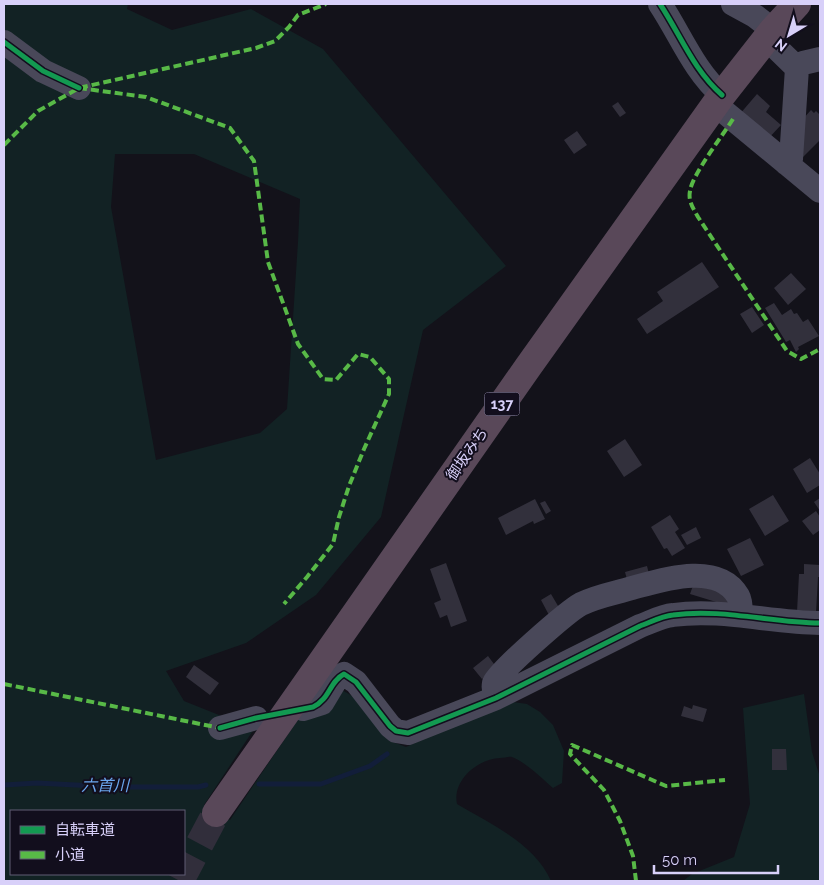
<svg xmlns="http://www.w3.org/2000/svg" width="824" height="885" font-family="Raleway,'Noto Sans JP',sans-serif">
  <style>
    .green { fill: #122224; fill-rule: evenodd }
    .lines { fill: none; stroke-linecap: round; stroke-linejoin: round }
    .stream { stroke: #121e3a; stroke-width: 5 }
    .building { fill: #32303c }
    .highway-tunnel { stroke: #312e3b; stroke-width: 28; stroke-dasharray: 28 14; stroke-linecap: butt }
    .minor { stroke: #494859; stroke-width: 24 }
    .highway { stroke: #594859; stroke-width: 28 }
    .quiet { stroke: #58b947; stroke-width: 4; stroke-dasharray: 8 4; stroke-linecap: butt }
    .cycleway-casing { stroke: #120e1d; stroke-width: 8 }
    .cycleway { stroke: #139951; stroke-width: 5 }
    .labels { text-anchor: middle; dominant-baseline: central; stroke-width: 4; stroke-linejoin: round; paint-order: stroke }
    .shield { fill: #120e1d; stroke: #9d96b7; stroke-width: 1 }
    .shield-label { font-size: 14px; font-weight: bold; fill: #d8d0f9 }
    .street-label { font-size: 15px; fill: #d8d0f9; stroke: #120e1d }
    .water-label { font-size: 16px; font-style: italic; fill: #6aa6ed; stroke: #120e1d }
  </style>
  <rect width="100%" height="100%" fill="#13121a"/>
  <!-- green -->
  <path class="green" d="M4,4H128L127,9L172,30L251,9L323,49L506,266L423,330L381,517L316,595L246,643L166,671L184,701L254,729L204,805L230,820L299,718L342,690L354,697L388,740L406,747L506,701L527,704L540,712L553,725L564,751L562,783L553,788C544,780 524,761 512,757C509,756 504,758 500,758C478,759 452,780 457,804C491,824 535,844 551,881H4ZM115,154H194L300,199L298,242L287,409L260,433L156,460L111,207ZM11,811H184V874H11Z
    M804,694L812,752L819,774H820V881H683L692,874L734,857L750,804L743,708Z"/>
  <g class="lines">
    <!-- stream -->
    <path class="stream" d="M259,784H321L370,766L387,754
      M4,785L37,783L115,787H198L206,785"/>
  </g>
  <!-- building -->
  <path class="building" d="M757,94L770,106L766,112L781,125L767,140L739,115Z
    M618,102L626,113L620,117L612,106Z
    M811,110L814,113L816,111L820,115V140L802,158V120Z
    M577,131L587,145L574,154L564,140Z
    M702,262L719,287L647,334L637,319L663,301L657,292Z
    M791,273L806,289L788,305L774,288Z
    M774,303L782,315L791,309L794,314L797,313L803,322L808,319L819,336L798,347L799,349L796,352L790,340L786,342L765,308Z
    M752,307L764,325L752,333L740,314Z
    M625,439L642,465L624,477L607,451Z
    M810,458L820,474V485L807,493L793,469Z
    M773,495L789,521L765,536L749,509Z
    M820,498V511L814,502Z
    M535,499L545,519L534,524L533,521L506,535L498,518Z
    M545,501L551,511L546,514L540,503Z
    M816,511L820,517V530L813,535L802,521Z
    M670,515L679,529L675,532L685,548L672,556L667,548L664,549L651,527Z
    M696,527L701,538L687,545L681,535Z
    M750,538L764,565L741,576L727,549Z
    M446,563L467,621L451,627L447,615L440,618L434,603L441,600L430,569Z
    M804,564L820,565V577H818L816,613L797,612L799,574H804Z
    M647,566L651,582L629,587L625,572Z
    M695,580L734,596L731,604L726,605L690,594Z
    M551,594L561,611L550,617L541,600Z
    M488,656L497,668L482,679L473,668Z
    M194,665L219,683L210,695L186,677Z
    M693,705L707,709L703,722L681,716L684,706L692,709Z
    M772,749H786L787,770H772Z"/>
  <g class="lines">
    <!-- highway-tunnel -->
    <path class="highway-tunnel" d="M180,881L216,813"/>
    <!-- minor -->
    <path class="minor" d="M660,4C680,34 694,71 722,95
      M733,4L755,16L773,30
      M767,39L797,68
      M4,42L43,71L79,88
      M716,105L820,191
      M787,164L791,159L797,68L803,63L820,59
      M496,698C494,693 493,688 494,683C499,671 568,611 581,604C597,596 615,593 632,588C661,580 718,561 738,596C741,601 741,609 741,615
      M303,709L322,703L337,678L344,674L356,682L390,726L396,731L408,733L496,698L640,626C651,622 662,616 673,615C721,608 772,623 820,623
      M220,728L256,718"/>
    <!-- highway -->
    <path class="highway" d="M216,813L528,367L722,95L773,30L797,4"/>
    <!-- quiet -->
    <path class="quiet" d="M79,88L146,97L230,128L254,161L268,262L298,344L323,379L336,380L358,354L370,357L389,379V394L364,449L349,486L339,517L333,544L307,577L284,604
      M733,119C723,135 692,175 690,191C688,201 693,208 698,217L787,351L801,359L820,349
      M4,145L38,111L79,88L256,48L275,41L289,27L298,15L326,4
      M4,684L220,728
      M636,881L633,856L620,821L604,790L570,754L572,745L666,786L725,780"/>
    <!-- cycleway casing -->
    <g class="cycleway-casing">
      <path id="cycleway" d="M660,4C680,34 694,71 722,95
        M4,42L43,71L79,88
        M220,728L256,718L313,707C330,699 329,682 344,674L356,682L390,726L396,731L408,733L496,698L640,626C651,622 662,616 673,615C721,608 772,623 820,623"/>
    </g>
    <!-- cycleway -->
    <use href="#cycleway" class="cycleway"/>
  </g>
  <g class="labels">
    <!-- shield labels -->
    <rect class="shield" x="484.5" y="392.5" width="35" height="23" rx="4"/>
    <g class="shield-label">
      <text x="502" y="404">137</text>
    </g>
    <!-- street labels -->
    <g class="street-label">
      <text transform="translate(467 454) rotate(-55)">御坂みち</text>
    </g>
    <!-- water labels -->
    <g class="water-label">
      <text x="105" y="785">六首川</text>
    </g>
  </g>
  <!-- border -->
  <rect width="824" height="885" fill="none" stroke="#d8d0f9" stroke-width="10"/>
  <!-- legend -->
  <rect x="10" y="810" width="175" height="65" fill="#120e1d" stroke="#615c75"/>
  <rect x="20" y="826" width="25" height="8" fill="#139951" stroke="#615c75"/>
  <text x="55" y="835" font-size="15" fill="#d8d0f9">自転車道</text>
  <rect x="20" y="851" width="25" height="8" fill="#58b947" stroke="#615c75"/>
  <text x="55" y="860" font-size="15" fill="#d8d0f9">小道</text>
  <!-- north arrow -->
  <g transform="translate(789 35) rotate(218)" stroke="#120e1d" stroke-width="4" paint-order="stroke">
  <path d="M0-4L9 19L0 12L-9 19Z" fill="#d8d0f9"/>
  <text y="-8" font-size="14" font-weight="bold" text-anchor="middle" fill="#d8d0f9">N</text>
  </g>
  <!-- scale -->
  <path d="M654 865v8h124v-8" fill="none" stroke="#d8d0f9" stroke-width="2.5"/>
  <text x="662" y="865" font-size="15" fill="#d8d0f9" stroke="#120e1d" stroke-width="4" paint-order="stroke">50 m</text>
</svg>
